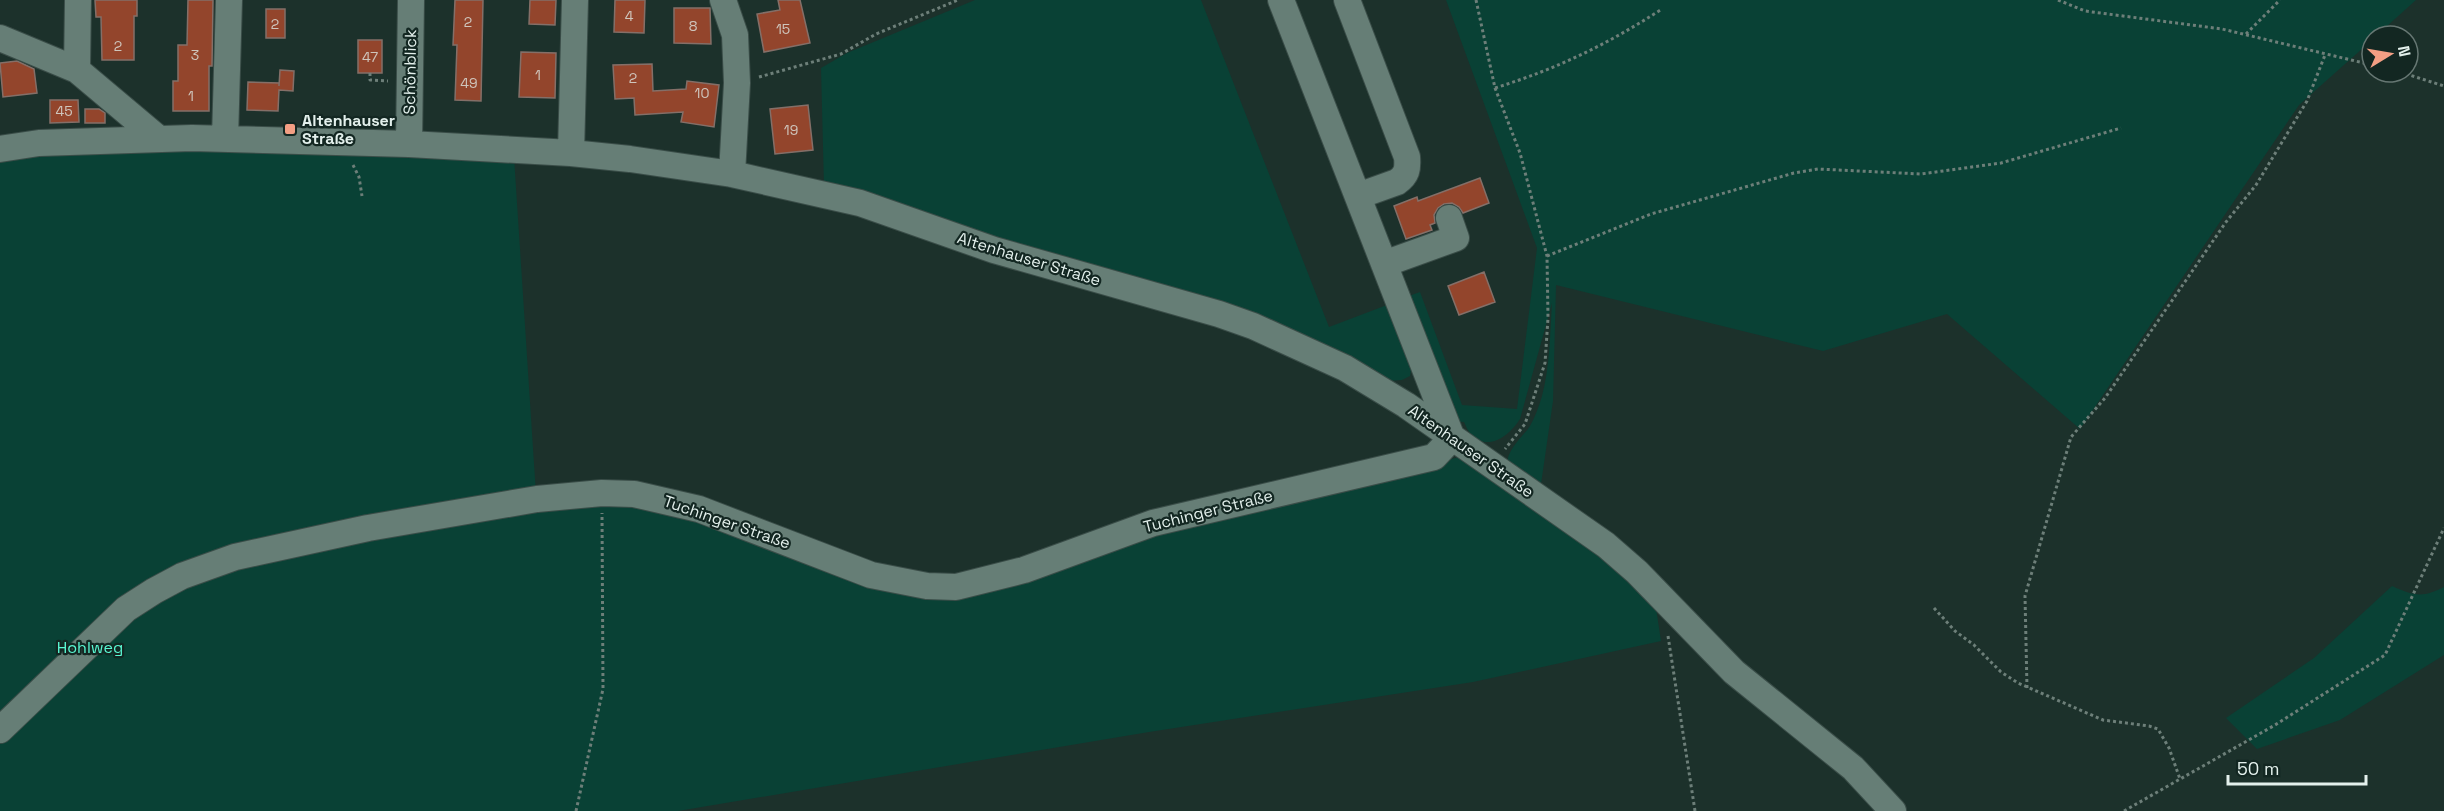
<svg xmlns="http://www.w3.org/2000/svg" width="2444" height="811" font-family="'Space Grotesk',sans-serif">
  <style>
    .green { fill: #094135 }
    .building { fill: #93452c; stroke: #846f68; stroke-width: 1.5 }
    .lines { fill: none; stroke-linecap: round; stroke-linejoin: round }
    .minor-casing { stroke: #3a4d48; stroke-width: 28 }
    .path { stroke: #6d7f79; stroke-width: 3; stroke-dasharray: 3 3; stroke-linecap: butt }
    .minor { stroke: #667e76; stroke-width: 26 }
    .poi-dot { fill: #f39f84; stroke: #132722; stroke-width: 2 }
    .labels { text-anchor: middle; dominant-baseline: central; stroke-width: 4.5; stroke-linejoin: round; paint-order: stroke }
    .number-label { font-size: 14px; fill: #cfc5bc }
    .street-label { font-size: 16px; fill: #e3f0ec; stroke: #132722 }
    .poi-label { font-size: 16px; font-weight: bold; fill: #e3f0ec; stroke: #132722; text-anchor: start }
    .park-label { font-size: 16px; fill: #5af8d3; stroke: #132722 }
  </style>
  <rect width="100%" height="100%" fill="#1c312b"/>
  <!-- green -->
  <path class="green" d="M975,0H1201L1329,327L1387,305L1411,370L1410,376L1402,380L1387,381L824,186L821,68L847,53Z
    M1446,0H2416L2376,36H2372V40L2299,105L2080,429L1947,314L1823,351L1556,285L1553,401L1540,491L1507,465C1507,449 1522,438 1530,426C1535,417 1539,406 1542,396C1550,366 1550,334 1552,303L1520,419C1510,435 1489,452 1472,435C1468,432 1466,426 1464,422L1451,421L1406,297L1420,292L1462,405L1517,409L1537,248Z
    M177,147L514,157L536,494L593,508V497L633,498L911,589L1464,456L1610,558L1656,608L1661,641L1473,682L1149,732L678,811H0V156Z
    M2392,586C2414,596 2423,598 2444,587V655L2340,720L2257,749L2226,718L2314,658Z"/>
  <!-- building -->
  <path class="building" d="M95,0H137V16H134V60H102L101,17H96Z
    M188,0H213L212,66H209V111H173V81H178V45H187Z
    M455,0H483L481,101L455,100L457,45H453Z
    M530,0H556L555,25L529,24Z
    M615,0H645L644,33L614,32Z
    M778,0H800L810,43L764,52L757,14L780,10Z
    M674,8H710L711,44L674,43Z
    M266,9H285V38H266Z
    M358,40H382V73H358Z
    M521,52L556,53L555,98L519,97Z
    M17,61L34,69L37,93L3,97L0,63Z
    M652,64L653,91L686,89L687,81L719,85L714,127L681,122L683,112L635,115L634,98L615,99L613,65Z
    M280,70L294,71L293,91L279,90L278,111L247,110L248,82L279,83V86Z
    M50,100H78L79,122L50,123Z
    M808,105L813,150L775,154L770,109Z
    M85,109H99L105,113V123H85Z
    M1480,178L1489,203L1463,213L1459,207L1452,203L1444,204L1438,208L1434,215L1435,223L1430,225L1432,230L1406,239L1394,206L1417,197L1418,201Z
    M1484,272L1495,302L1459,315L1448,286Z"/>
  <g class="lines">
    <!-- minor casing -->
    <g class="minor-casing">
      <path id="minor" d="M723,0L735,35L737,83L732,174
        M1347,0L1407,157C1408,169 1407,175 1397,182L1358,196
        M0,38L77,70L159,139
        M77,70L78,0
        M225,139L229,0
        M409,144L411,0
        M0,149L39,143L192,138L409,144L571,153L630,159L732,174L860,203L994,250L1219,314L1253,326L1345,368L1406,405L1606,545L1637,572L1734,672L1853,768L1893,811
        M571,153L575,0
        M1384,264L1456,238L1449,218
        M0,730L126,609L154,591L182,576L235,557L368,528L537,499L602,493L634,494L699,509L871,575L927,586L956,587L1024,570L1153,523L1434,457L1452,438L1281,0"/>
    </g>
    <!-- path -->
    <path class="path" d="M1476,0L1495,88L1520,153L1547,256L1548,318L1545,363L1525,424L1505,449
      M2058,0L2085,11L2222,29L2372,65
      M2246,34L2280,0
      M2400,72L2444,86
      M370,73V80L388,81
      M759,77L841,54L876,34L958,0
      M1495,88C1559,68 1606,45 1662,9
      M353,165L359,177L362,196
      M1547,256L1651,214L1794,173L1818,169L1921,174L2001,163L2121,128
      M1934,608L1955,631L1974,645L2001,672L2018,683L2103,720L2149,726L2158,729L2169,748L2180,779
      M1668,636L1695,811
      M2027,688L2025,596L2071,437L2105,398L2226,222L2256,185L2307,101L2325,55
      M576,811L603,689L602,513
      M2124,811L2275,725L2385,655L2444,528"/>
    <!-- minor -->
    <use href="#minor" class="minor"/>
  </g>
  <!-- markers -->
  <rect class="poi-dot" x="284" y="123" width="12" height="12" rx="3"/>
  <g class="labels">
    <!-- number labels -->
    <g class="number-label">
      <text x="629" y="16">4</text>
      <text x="468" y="22">2</text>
      <text x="275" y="24">2</text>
      <text x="693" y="26">8</text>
      <text x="783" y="29">15</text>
      <text x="118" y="46">2</text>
      <text x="195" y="55">3</text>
      <text x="370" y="57">47</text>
      <text x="538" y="75">1</text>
      <text x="633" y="78">2</text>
      <text x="469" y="83">49</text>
      <text x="702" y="93">10</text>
      <text x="191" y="96">1</text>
      <text x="64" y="111">45</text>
      <text x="791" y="130">19</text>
    </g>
    <!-- street labels -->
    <g class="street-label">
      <text transform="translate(410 72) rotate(-89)">Schönblick</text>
      <text transform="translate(1029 259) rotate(17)">Altenhauser Straße</text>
      <text transform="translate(1471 451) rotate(35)">Altenhauser Straße</text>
      <text transform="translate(1208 511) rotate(-14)">Tuchinger Straße</text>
      <text transform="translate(727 522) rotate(19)">Tuchinger Straße</text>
    </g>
    <!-- poi labels -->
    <g class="poi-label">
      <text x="302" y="120">Altenhauser<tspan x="302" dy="18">Straße</tspan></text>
    </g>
    <!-- park labels -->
    <g class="park-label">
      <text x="90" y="647">Hohlweg</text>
    </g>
  </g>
  <!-- north arrow -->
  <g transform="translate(2390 54) rotate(79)"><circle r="28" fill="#132722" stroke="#667773" stroke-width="1.5"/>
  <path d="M0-4.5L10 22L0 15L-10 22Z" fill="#f39f84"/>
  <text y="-9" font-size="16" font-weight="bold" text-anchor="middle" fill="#e3f0ec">N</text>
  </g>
  <!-- scale -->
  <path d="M2228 775v9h138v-9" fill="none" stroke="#e3f0ec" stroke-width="3"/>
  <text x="2237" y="775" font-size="18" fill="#e3f0ec" stroke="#132722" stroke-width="4.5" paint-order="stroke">50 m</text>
</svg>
